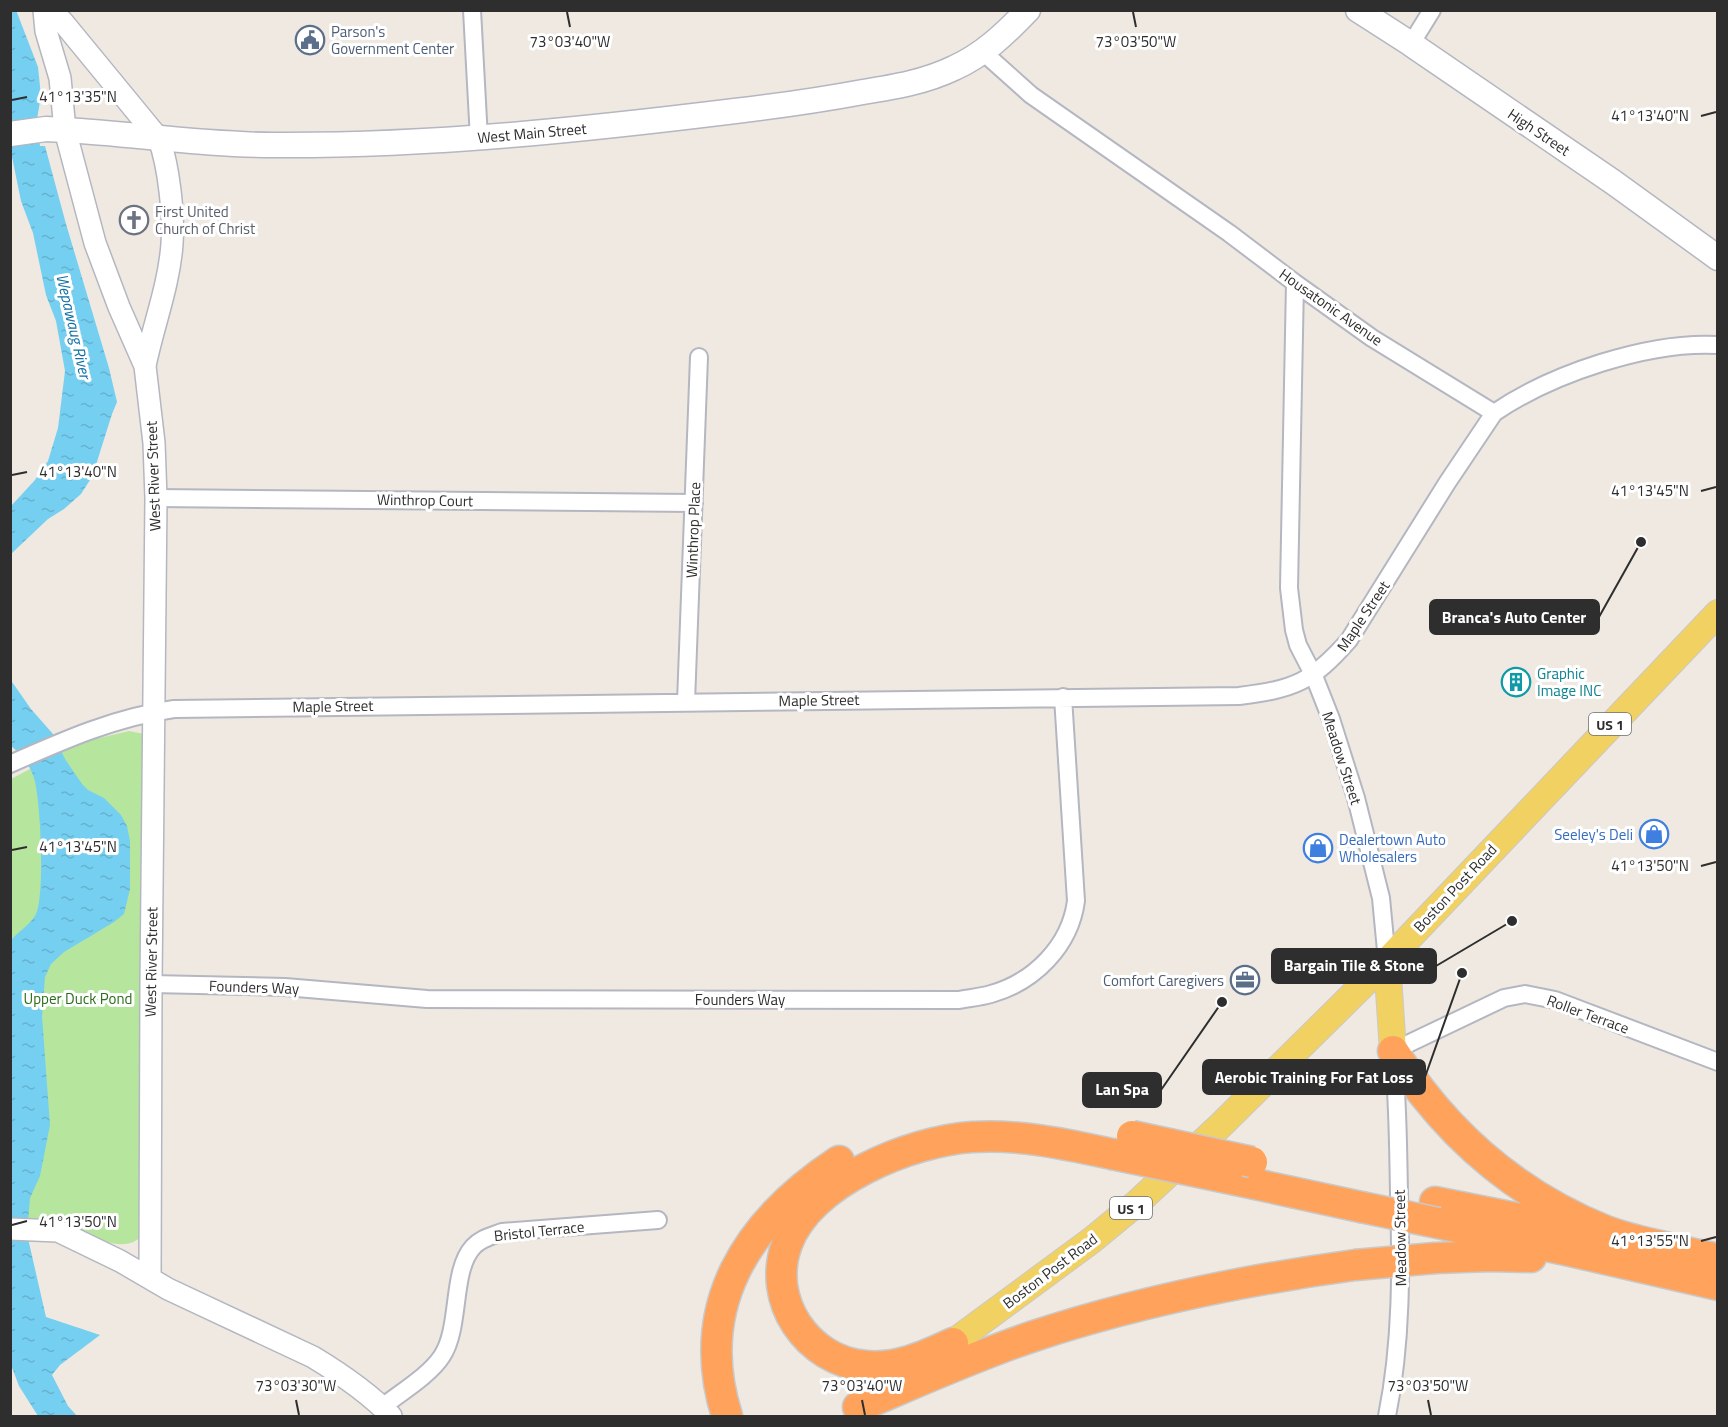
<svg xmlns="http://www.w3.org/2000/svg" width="1728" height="1427" font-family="'Titillium Web',sans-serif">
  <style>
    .park { fill: #b6e59e }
    .water { fill: url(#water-ripples) }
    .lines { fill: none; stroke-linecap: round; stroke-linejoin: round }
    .minor-casing { stroke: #b4b7c1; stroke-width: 20 }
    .tertiary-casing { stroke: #b4b7c1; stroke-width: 24 }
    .secondary-casing { stroke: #b4b7c1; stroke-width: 27 }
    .primary-casing { stroke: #c9c9c9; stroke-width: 28 }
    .motorway-casing { stroke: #c9c9c9; stroke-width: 33 }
    .minor { stroke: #fff; stroke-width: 16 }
    .tertiary { stroke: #fff; stroke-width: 21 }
    .secondary { stroke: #fff; stroke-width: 24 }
    .primary { stroke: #f2d163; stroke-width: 26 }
    .motorway { stroke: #ffa35c; stroke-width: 30 }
    .motorway-bridge-casing { stroke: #c9c9c9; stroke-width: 33; stroke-linecap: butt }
    .motorway-bridge { stroke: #ffa35c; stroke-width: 30 }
    .ticks { fill: none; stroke: #2e2e2e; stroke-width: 2 }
    .labels { text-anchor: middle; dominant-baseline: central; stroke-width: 6; stroke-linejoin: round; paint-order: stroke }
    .shield { fill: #fff; stroke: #6d6d6d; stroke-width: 1.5 }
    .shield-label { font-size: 14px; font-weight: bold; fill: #2e2e2e }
    .service-label { font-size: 15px; fill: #4e5e75; stroke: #fff; text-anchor: start }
    .street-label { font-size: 15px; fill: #2e2e2e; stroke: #fff }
    .worship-label { font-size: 15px; fill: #5b616d; stroke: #fff; text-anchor: start }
    .culture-label { font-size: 15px; fill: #0d838f; stroke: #fff; text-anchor: start }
    .shop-label { font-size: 15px; fill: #366cbe; stroke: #fff; text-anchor: end }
    .park-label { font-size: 15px; fill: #2c6e1b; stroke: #fff }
    .water-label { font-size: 16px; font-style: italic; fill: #0d6fa3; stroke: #fff }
    .ticks-label { font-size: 15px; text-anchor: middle; fill: #2e2e2e; stroke: #fff; stroke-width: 6; stroke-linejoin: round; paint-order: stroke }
    .leader { fill: none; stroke: #2e2e2e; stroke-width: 2 }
    .callout-dot { fill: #2e2e2e; stroke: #fff; stroke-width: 2 }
    .callout { fill: #2e2e2e; stroke: #2e2e2e; stroke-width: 2 }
    .callout-label { font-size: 16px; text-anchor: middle; font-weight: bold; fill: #fff }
  </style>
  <defs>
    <pattern id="water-ripples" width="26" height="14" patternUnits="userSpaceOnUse" patternTransform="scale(1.5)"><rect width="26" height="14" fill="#75cff0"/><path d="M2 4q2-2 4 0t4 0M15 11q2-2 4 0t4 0" fill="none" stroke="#66b2ce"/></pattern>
  </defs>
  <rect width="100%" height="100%" fill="#efe9e1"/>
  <!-- park -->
  <path class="park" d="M129,731L144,734L143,1235C119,1260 84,1227 57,1221C42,1218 26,1218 11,1218V779L66,750L91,740Z"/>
  <!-- water -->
  <path class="water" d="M16,10L38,67L41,96L37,119L40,146H45L66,224L109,368L117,402L112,414L95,468L90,480L81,494L64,509L48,519L11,554V506L35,480L48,461L58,428L65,371L56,321L46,295L33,233L21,201L11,152L10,11Z
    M10,679L31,709L53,734L65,759L82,784L88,790L104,798L121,815L127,826L130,841V889L124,914L114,922L64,952L51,964L45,977L42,1016L50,1125L40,1176L30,1198L27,1234L46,1317L100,1335L60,1365L52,1375L68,1406L77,1416H38L19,1386L11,1365V940C18,932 32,923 36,914C45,896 41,794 33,775C28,763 21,754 11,746Z"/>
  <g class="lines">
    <!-- minor casing -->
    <g class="minor-casing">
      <path id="minor" d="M472,10L479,139
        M1411,44L1432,10
        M983,52L1031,95L1229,233L1295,283L1372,338L1494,413C1551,374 1648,341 1718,345
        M1295,283L1289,588L1294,630L1298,645L1314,676L1331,719L1356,798L1381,898L1387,961
        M156,498L694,503
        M686,702L699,357
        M10,764C64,740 116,717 174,709L1239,696C1295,689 1312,682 1349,640L1447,483L1494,413
        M151,984L285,987L427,999L959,1000C969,998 981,997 991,994C1034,982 1070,946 1076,901L1063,697
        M382,1407C400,1393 430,1375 442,1356C461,1327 451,1271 473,1247C481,1238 492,1236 502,1232L658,1220
        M1387,1416C1402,1342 1401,1268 1399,1193C1398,1145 1398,1098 1393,1051L1504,998L1525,994L1555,1000L1718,1062"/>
    </g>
    <!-- tertiary casing -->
    <g class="tertiary-casing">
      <path id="tertiary" d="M44,10L46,31L60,78L65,130L95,243L119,307L145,366L154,443L156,498L151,984L150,1278
        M49,10L62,21L159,139C169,167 174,214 172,244C169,286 153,326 145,366
        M10,1229L58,1231L120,1261L168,1289L313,1357C341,1374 369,1393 391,1416"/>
    </g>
    <!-- secondary casing -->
    <g class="secondary-casing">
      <path id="secondary" d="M1358,10L1411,44L1613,182L1718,258
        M10,134L46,129L65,130C135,134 204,145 274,145C428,146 581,130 735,111C778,106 820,100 863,92C894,87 925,82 954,68C983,55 1005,34 1028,10"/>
    </g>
    <!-- primary casing -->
    <g class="primary-casing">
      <path id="primary" d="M1387,961L1393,1051
        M936,1355L1092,1240L1137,1203L1221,1125L1387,961L1718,613"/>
    </g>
    <!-- motorway casing -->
    <g class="motorway-casing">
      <path id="motorway" d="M1393,1051C1445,1133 1514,1194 1606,1231C1632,1241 1663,1246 1690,1253
        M1227,1178L1361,1207
        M1435,1202L1582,1231
        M1438,1223L1566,1250L1718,1285
        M1670,1249L1718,1259
        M1435,1258L1491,1256L1531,1257
        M953,1343C925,1356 897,1369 866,1366C807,1361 766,1300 787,1244C809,1182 911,1141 972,1137C1020,1134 1065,1144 1112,1154
        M858,1407C915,1383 972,1357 1031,1337C1136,1302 1245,1280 1355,1265
        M727,1416C692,1305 748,1221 839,1161"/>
    </g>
    <!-- minor -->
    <use href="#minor" class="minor"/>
    <!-- tertiary -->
    <use href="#tertiary" class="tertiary"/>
    <!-- secondary -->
    <use href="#secondary" class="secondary"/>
    <!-- primary -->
    <use href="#primary" class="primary"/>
    <!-- motorway -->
    <use href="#motorway" class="motorway"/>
    <!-- motorway-bridge casing -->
    <g class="motorway-bridge-casing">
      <path id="motorway-bridge" d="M1132,1136L1252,1162
        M1112,1154L1227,1178
        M1361,1207L1438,1223
        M1355,1265L1435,1258"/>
    </g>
    <!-- motorway-bridge -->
    <use href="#motorway-bridge" class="motorway-bridge"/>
  </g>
  <!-- ticks -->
  <path class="ticks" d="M567,12L570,27M1133,12L1136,27M12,100L27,97M1701,116L1716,112M12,475L27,472M1701,491L1716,487M12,850L27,847M1701,866L1716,862M12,1225L27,1221M1701,1241L1716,1237M296,1400L299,1415M862,1400L865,1415M1428,1400L1431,1415"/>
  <!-- icons -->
  <defs>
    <g id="civic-ring" transform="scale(1.5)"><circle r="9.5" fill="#fff" stroke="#5c6f8a" stroke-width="1.5"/><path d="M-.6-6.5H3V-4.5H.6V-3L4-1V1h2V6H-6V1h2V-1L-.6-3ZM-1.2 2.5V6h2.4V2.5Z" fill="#5c6f8a"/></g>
    <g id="church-ring" transform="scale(1.5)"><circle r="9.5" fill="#fff" stroke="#6b7280" stroke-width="1.5"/><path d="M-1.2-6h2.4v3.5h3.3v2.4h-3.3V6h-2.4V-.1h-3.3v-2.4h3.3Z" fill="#6b7280"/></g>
    <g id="building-ring" transform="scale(1.5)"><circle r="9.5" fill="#fff" stroke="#0f9aa8" stroke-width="1.5"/><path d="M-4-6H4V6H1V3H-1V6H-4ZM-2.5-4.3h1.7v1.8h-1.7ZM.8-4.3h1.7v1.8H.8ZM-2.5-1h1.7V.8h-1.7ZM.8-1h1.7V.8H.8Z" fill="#0f9aa8"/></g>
    <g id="shop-ring" transform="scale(1.5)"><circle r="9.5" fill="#fff" stroke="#3f7fe0" stroke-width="1.5"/><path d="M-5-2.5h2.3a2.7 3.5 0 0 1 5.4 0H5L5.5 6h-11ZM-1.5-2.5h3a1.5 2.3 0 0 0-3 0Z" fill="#3f7fe0"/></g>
    <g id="office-ring" transform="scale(1.5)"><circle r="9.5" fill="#fff" stroke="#5c6f8a" stroke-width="1.5"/><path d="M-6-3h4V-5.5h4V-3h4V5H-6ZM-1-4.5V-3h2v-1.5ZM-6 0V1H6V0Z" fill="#5c6f8a"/></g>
  </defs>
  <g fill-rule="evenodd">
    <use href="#civic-ring" x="310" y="40"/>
    <use href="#church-ring" x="134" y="220"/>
    <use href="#building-ring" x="1516" y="682"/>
    <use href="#shop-ring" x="1654" y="834"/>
    <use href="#shop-ring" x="1318" y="848"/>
    <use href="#office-ring" x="1245" y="980"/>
  </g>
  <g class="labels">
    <!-- shield labels -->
    <g class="shield">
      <rect x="1589" y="713" width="42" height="22" rx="4.5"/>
      <rect x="1110" y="1197" width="42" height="22" rx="4.5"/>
    </g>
    <g class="shield-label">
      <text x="1610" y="724">US 1</text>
      <text x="1131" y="1208">US 1</text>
    </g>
    <!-- service labels -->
    <g class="service-label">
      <text x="331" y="31">Parson's<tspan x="331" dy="17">Government Center</tspan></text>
      <text x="1224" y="980" text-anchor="end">Comfort Caregivers</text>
    </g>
    <!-- street labels -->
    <g class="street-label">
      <text transform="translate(1539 132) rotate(34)">High Street</text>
      <text transform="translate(532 133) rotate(-5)">West Main Street</text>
      <text transform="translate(1331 307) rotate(35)">Housatonic Avenue</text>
      <text transform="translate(153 476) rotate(-92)">West River Street</text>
      <text transform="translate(425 500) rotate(1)">Winthrop Court</text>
      <text transform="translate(693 530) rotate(-88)">Winthrop Place</text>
      <text transform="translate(1363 616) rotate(-56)">Maple Street</text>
      <text transform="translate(819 700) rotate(-1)">Maple Street</text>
      <text transform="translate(333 706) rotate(-1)">Maple Street</text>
      <text transform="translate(1342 758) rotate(72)">Meadow Street</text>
      <text transform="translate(1455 888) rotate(-47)">Boston Post Road</text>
      <text transform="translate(151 962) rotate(-89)">West River Street</text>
      <text transform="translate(254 987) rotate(2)">Founders Way</text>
      <text x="740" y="999">Founders Way</text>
      <text transform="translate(1588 1014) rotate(20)">Roller Terrace</text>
      <text transform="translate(539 1231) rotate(-6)">Bristol Terrace</text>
      <text transform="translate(1400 1238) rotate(-91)">Meadow Street</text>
      <text transform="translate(1050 1271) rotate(-37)">Boston Post Road</text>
    </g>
    <!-- worship labels -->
    <g class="worship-label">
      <text x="155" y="211">First United<tspan x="155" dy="17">Church of Christ</tspan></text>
    </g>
    <!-- culture labels -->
    <g class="culture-label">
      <text x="1537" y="673">Graphic<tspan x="1537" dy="17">Image INC</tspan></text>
    </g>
    <!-- shop labels -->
    <g class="shop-label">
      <text x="1633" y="834">Seeley's Deli</text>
      <text x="1339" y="839" text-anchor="start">Dealertown Auto<tspan x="1339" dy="17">Wholesalers</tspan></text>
    </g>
    <!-- park labels -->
    <g class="park-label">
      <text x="78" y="998">Upper Duck Pond</text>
    </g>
    <!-- water labels -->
    <g class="water-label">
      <text transform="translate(74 326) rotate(77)">Wepawaug River</text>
    </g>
  </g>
  <g class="ticks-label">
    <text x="570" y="47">73°03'40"W</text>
    <text x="1136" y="47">73°03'50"W</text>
    <text x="78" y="102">41°13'35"N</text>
    <text x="1650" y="121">41°13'40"N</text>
    <text x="78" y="477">41°13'40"N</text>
    <text x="1650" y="496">41°13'45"N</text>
    <text x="78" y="852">41°13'45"N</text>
    <text x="1650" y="871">41°13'50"N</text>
    <text x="78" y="1227">41°13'50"N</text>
    <text x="1650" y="1246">41°13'55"N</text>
    <text x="296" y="1391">73°03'30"W</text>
    <text x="862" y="1391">73°03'40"W</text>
    <text x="1428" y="1391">73°03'50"W</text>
  </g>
  <!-- callouts -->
  <path class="leader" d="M1641 542L1599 617M1512 921L1436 966M1462 973L1425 1077M1222 1002L1161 1090"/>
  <g class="callout-dot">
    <circle cx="1641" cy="542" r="6"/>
    <circle cx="1512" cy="921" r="6"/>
    <circle cx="1462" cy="973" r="6"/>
    <circle cx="1222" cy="1002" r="6"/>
  </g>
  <g class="callout">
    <rect x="1430" y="600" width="169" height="34" rx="6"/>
    <rect x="1272" y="949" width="164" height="34" rx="6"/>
    <rect x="1203" y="1060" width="222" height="34" rx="6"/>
    <rect x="1083" y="1073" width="78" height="34" rx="6"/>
  </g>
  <g class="callout-label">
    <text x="1514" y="623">Branca's Auto Center</text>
    <text x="1354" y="971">Bargain Tile &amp; Stone</text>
    <text x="1314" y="1083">Aerobic Training For Fat Loss</text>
    <text x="1122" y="1095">Lan Spa</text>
  </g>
  <!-- border -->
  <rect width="1728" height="1427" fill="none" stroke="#2e2e2e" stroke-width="24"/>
</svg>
